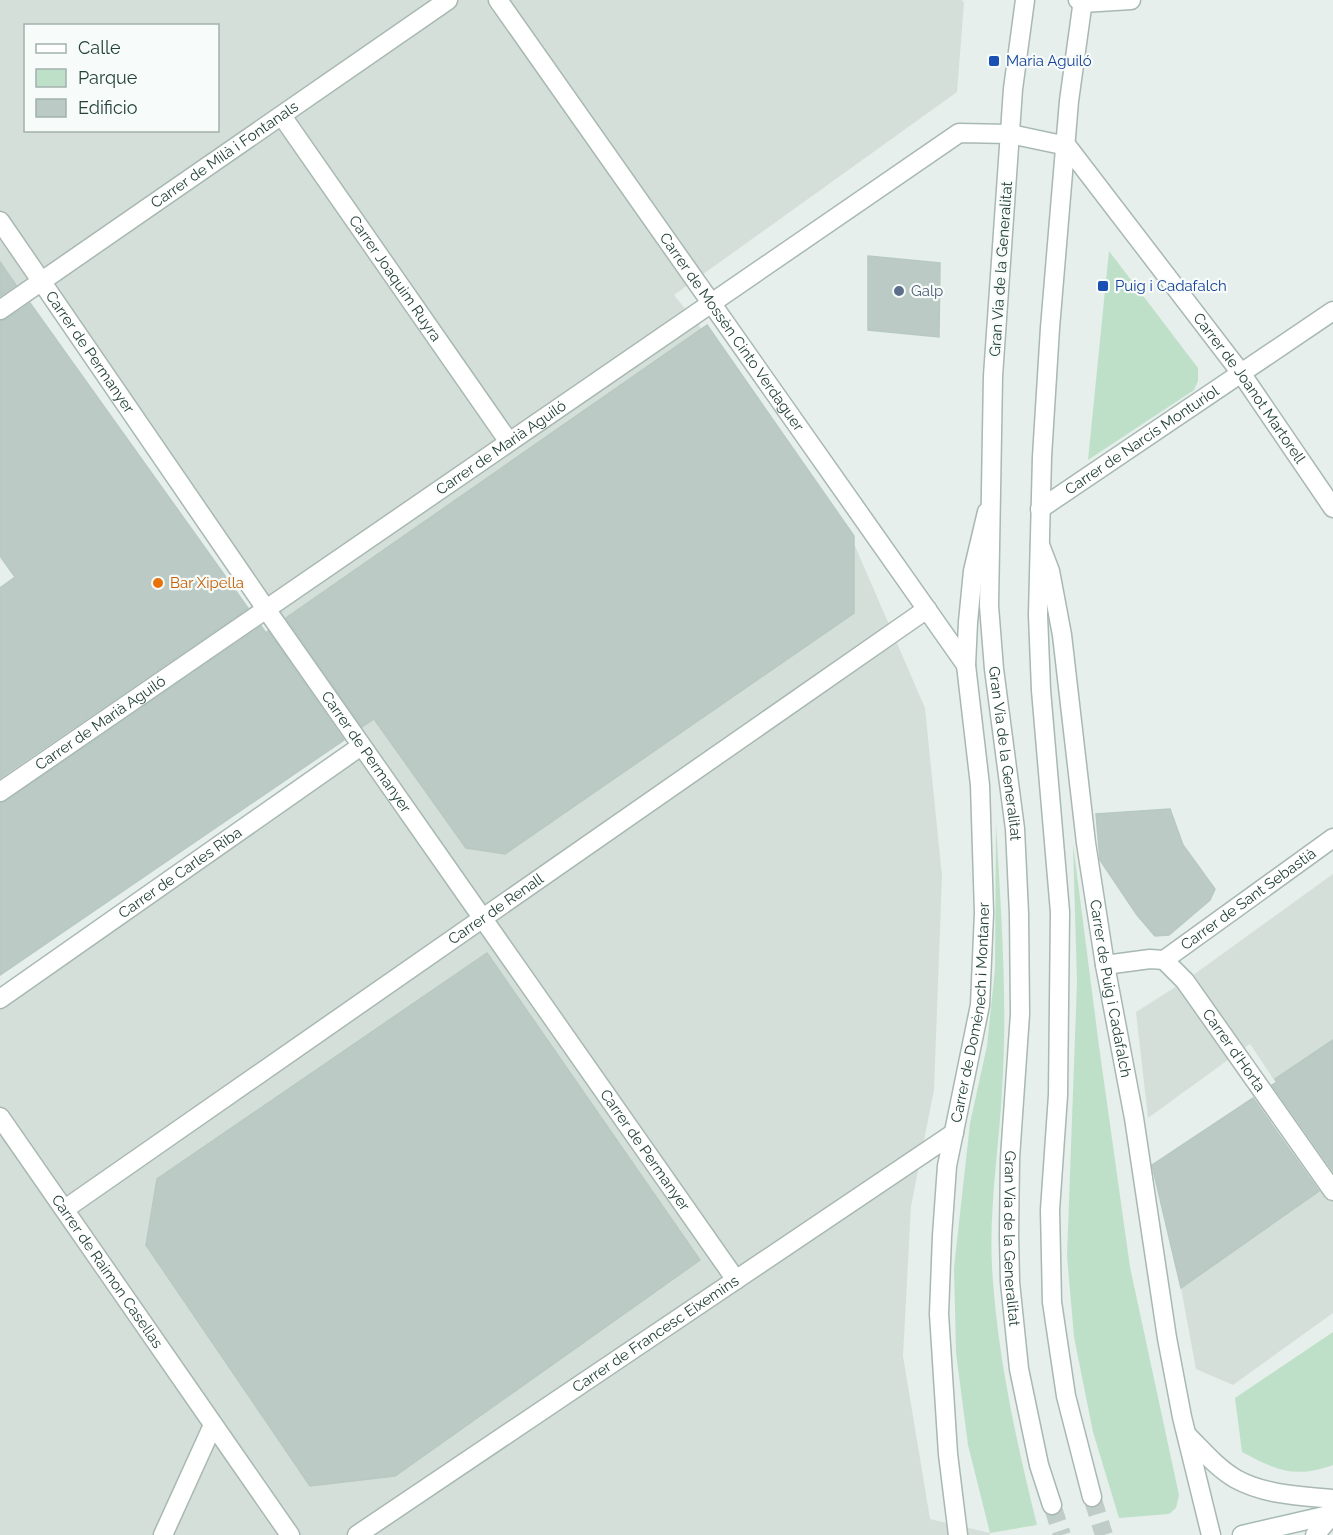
<svg xmlns="http://www.w3.org/2000/svg" width="1333" height="1535" font-family="Raleway,sans-serif">
  <style>
    .built { fill: #d4dfda; fill-rule: evenodd }
    .green { fill: #bfe0c8 }
    .building { fill: #bbcac4; stroke: #b8c9c2; stroke-width: 1.5 }
    .lines { fill: none; stroke-linecap: round; stroke-linejoin: round }
    .tertiary-tunnel { stroke: #bfccc8; stroke-width: 18; stroke-dasharray: 18 9; stroke-linecap: butt }
    .minor-casing { stroke: #a8b8b2; stroke-width: 21 }
    .tertiary-casing { stroke: #a8b8b2; stroke-width: 21 }
    .secondary-casing { stroke: #a4bbb3; stroke-width: 21 }
    .minor { stroke: #fff; stroke-width: 18 }
    .tertiary { stroke: #fff; stroke-width: 18 }
    .secondary { stroke: #fff; stroke-width: 18 }
    .transit-dot { fill: #1a4fb4; stroke: #f7fbf9; stroke-width: 2 }
    .service-dot { fill: #5c6f8a; stroke: #f7fbf9; stroke-width: 2 }
    .food-dot { fill: #e8710a; stroke: #f7fbf9; stroke-width: 2 }
    .labels { text-anchor: middle; dominant-baseline: central; stroke-width: 4.5; stroke-linejoin: round; paint-order: stroke }
    .transit-label { font-size: 15px; fill: #164399; stroke: #f7fbf9; text-anchor: start }
    .street-label { font-size: 15px; fill: #24423a; stroke: #f7fbf9 }
    .service-label { font-size: 15px; fill: #4e5e75; stroke: #f7fbf9; text-anchor: start }
    .food-label { font-size: 15px; fill: #c56008; stroke: #f7fbf9; text-anchor: start }
  </style>
  <rect width="100%" height="100%" fill="#e6efeb"/>
  <!-- built -->
  <path class="built" d="M0,0H962L964,3L957,92L674,295L700,327L849,532L925,708L942,876L934,1090L911,1206L903,1356L930,1519L990,1533V1535H0V999L361,745L42,282L0,310ZM26,26H218V130H26Z
    M1333,874V1168L1250,1044L1148,1118L1136,1012L1185,981Z
    M1333,1179V1313L1233,1385L1196,1369L1181,1288L1315,1194Z"/>
  <!-- green -->
  <path class="green" d="M1109,251L1198,368V381L1194,390L1088,460Z
    M996,823C1001,912 1008,1001 1002,1090C999,1149 989,1207 992,1267C997,1354 1016,1440 1037,1525L990,1533L968,1445L956,1353L954,1268L970,1123L987,1046L995,969Z
    M1073,844L1099,1046L1130,1267L1179,1495L1176,1508L1169,1514L1119,1518L1093,1432L1074,1337L1067,1256L1077,982Z
    M1333,1332V1465C1294,1479 1276,1470 1242,1452L1235,1398Z"/>
  <!-- building -->
  <path class="building" d="M868,256L940,263L939,337L868,330Z
    M0,262L16,285L0,296Z
    M30,303L248,608L0,778V588L15,577L0,556V321L6,319Z
    M707,325L854,536V613L505,854L466,848L374,719L362,727L286,618Z
    M261,626L266,633L268,631L344,740L0,975V803L6,801Z
    M1170,809L1183,845L1215,889L1210,900L1169,935L1155,936L1137,915L1100,860L1096,814Z
    M487,953L700,1260L395,1476L310,1486L146,1245L157,1179Z
    M1333,1040V1171L1272,1085L1277,1082L1275,1079Z
    M1253,1098L1319,1191L1181,1288L1152,1165Z"/>
  <g class="lines">
    <!-- tertiary-tunnel -->
    <path class="tertiary-tunnel" d="M1092,1497L1104,1535
      M1052,1505L1062,1535"/>
    <!-- minor casing -->
    <g class="minor-casing">
      <g id="minor">
        <path id="s1" d="M498,0L966,665"/>
        <path d="M1078,0L1083,3L1131,0"/>
        <path id="s2" d="M282,116L509,442"/>
        <path id="s3" d="M0,221L266,609L736,1280"/>
        <path id="s4" d="M0,310L448,0"/>
        <path id="s5" d="M1040,509L1333,311"/>
        <path id="s6" d="M1040,545L1050,571L1062,635L1086,843L1105,965L1134,1118L1167,1338L1182,1417L1211,1535"/>
        <path id="s7" d="M0,792L959,133L1010,134L1067,146L1241,373L1333,508"/>
        <path id="s8" d="M1164,960L1333,838"/>
        <path id="s9" d="M1105,965L1150,959L1164,960L1185,981L1333,1191"/>
        <path id="s10" d="M0,999L361,746"/>
        <path id="s11" d="M0,1117L290,1535"/>
        <path id="s12" d="M65,1209L927,609"/>
        <path d="M1187,1435C1202,1450 1217,1468 1236,1479C1265,1495 1301,1496 1333,1499"/>
        <path d="M163,1535L213,1425"/>
        <path id="s13" d="M357,1535L954,1133"/>
        <path id="s14" d="M958,1535L948,1454L939,1314L942,1236L947,1166L980,1005L984,913L980,785L966,665L968,622L973,571L987,512"/>
        <path d="M1315,1535L1333,1514"/>
      </g>
    </g>
    <!-- tertiary casing -->
    <g class="tertiary-casing">
      <g id="tertiary">
        <path id="s15" d="M1025,0L1013,89L993,376L989,606L994,669L1015,829L1019,914L1020,1014L1010,1158L1009,1235L1010,1282L1019,1369L1039,1465L1052,1505"/>
        <path d="M1083,0L1069,101L1050,328L1042,457L1038,615L1041,690L1060,912L1058,1095L1050,1210L1052,1302L1066,1396L1092,1497"/>
      </g>
    </g>
    <!-- secondary casing -->
    <g class="secondary-casing">
      <path id="secondary" d="M1242,1535L1333,1514"/>
    </g>
    <!-- minor -->
    <use href="#minor" class="minor"/>
    <!-- tertiary -->
    <use href="#tertiary" class="tertiary"/>
    <!-- secondary -->
    <use href="#secondary" class="secondary"/>
  </g>
  <!-- markers -->
  <g class="transit-dot">
    <rect x="988" y="55" width="12" height="12" rx="3"/>
    <rect x="1097" y="280" width="12" height="12" rx="3"/>
  </g>
  <circle class="service-dot" cx="899" cy="291" r="6"/>
  <circle class="food-dot" cx="158" cy="583" r="6"/>
  <g class="labels">
    <!-- transit labels -->
    <g class="transit-label">
      <text x="1006" y="61">Maria Aguiló</text>
      <text x="1115" y="286">Puig i Cadafalch</text>
    </g>
    <!-- street labels -->
    <g class="street-label">
      <text stroke="none"><textPath href="#s4" startOffset="273">Carrer de Milà i Fontanals</textPath></text>
      <text transform="translate(1001 269) rotate(-86)">Gran Via de la Generalitat</text>
      <text stroke="none"><textPath href="#s2" startOffset="198">Carrer Joaquim Ruyra</textPath></text>
      <text stroke="none"><textPath href="#s1" startOffset="406">Carrer de Mossèn Cinto Verdaguer</textPath></text>
      <text stroke="none"><textPath href="#s3" startOffset="159">Carrer de Permanyer</textPath></text>
      <text stroke="none"><textPath href="#s7" startOffset="1576">Carrer de Joanot Martorell</textPath></text>
      <text stroke="none"><textPath href="#s5" startOffset="123">Carrer de Narcís Monturiol</textPath></text>
      <text stroke="none"><textPath href="#s7" startOffset="608">Carrer de Marià Aguiló</textPath></text>
      <text stroke="none"><textPath href="#s7" startOffset="122">Carrer de Marià Aguiló</textPath></text>
      <text stroke="none"><textPath href="#s3" startOffset="645">Carrer de Permanyer</textPath></text>
      <text stroke="none"><textPath href="#s15" startOffset="756">Gran Via de la Generalitat</textPath></text>
      <text stroke="none"><textPath href="#s10" startOffset="220">Carrer de Carles Riba</textPath></text>
      <text stroke="none"><textPath href="#s8" startOffset="104">Carrer de Sant Sebastià</textPath></text>
      <text stroke="none"><textPath href="#s12" startOffset="525">Carrer de Renall</textPath></text>
      <text stroke="none"><textPath href="#s6" startOffset="450">Carrer de Puig i Cadafalch</textPath></text>
      <text stroke="none"><textPath href="#s14" startOffset="526">Carrer de Domènech i Montaner</textPath></text>
      <text stroke="none"><textPath href="#s9" startOffset="174">Carrer d'Horta</textPath></text>
      <text stroke="none"><textPath href="#s3" startOffset="1131">Carrer de Permanyer</textPath></text>
      <text stroke="none"><textPath href="#s15" startOffset="1242">Gran Via de la Generalitat</textPath></text>
      <text stroke="none"><textPath href="#s11" startOffset="188">Carrer de Raimon Casellas</textPath></text>
      <text stroke="none"><textPath href="#s13" startOffset="360">Carrer de Francesc Eixemins</textPath></text>
    </g>
    <!-- service labels -->
    <g class="service-label">
      <text x="911" y="291">Galp</text>
    </g>
    <!-- food labels -->
    <g class="food-label">
      <text x="170" y="583">Bar Xipella</text>
    </g>
  </g>
  <!-- legend -->
  <rect x="24" y="24" width="195" height="108" fill="#f7fbf9" stroke="#a3b1ad" stroke-width="1.5"/>
  <rect x="36" y="44" width="30" height="9" fill="#ffffff" stroke="#a3b1ad" stroke-width="1.5"/>
  <text x="78" y="54" font-size="18" fill="#24423a">Calle</text>
  <rect x="36" y="69" width="30" height="18" fill="#bfe0c8" stroke="#a3b1ad" stroke-width="1.5"/>
  <text x="78" y="84" font-size="18" fill="#24423a">Parque</text>
  <rect x="36" y="99" width="30" height="18" fill="#bbcac4" stroke="#a3b1ad" stroke-width="1.5"/>
  <text x="78" y="114" font-size="18" fill="#24423a">Edificio</text>
</svg>
